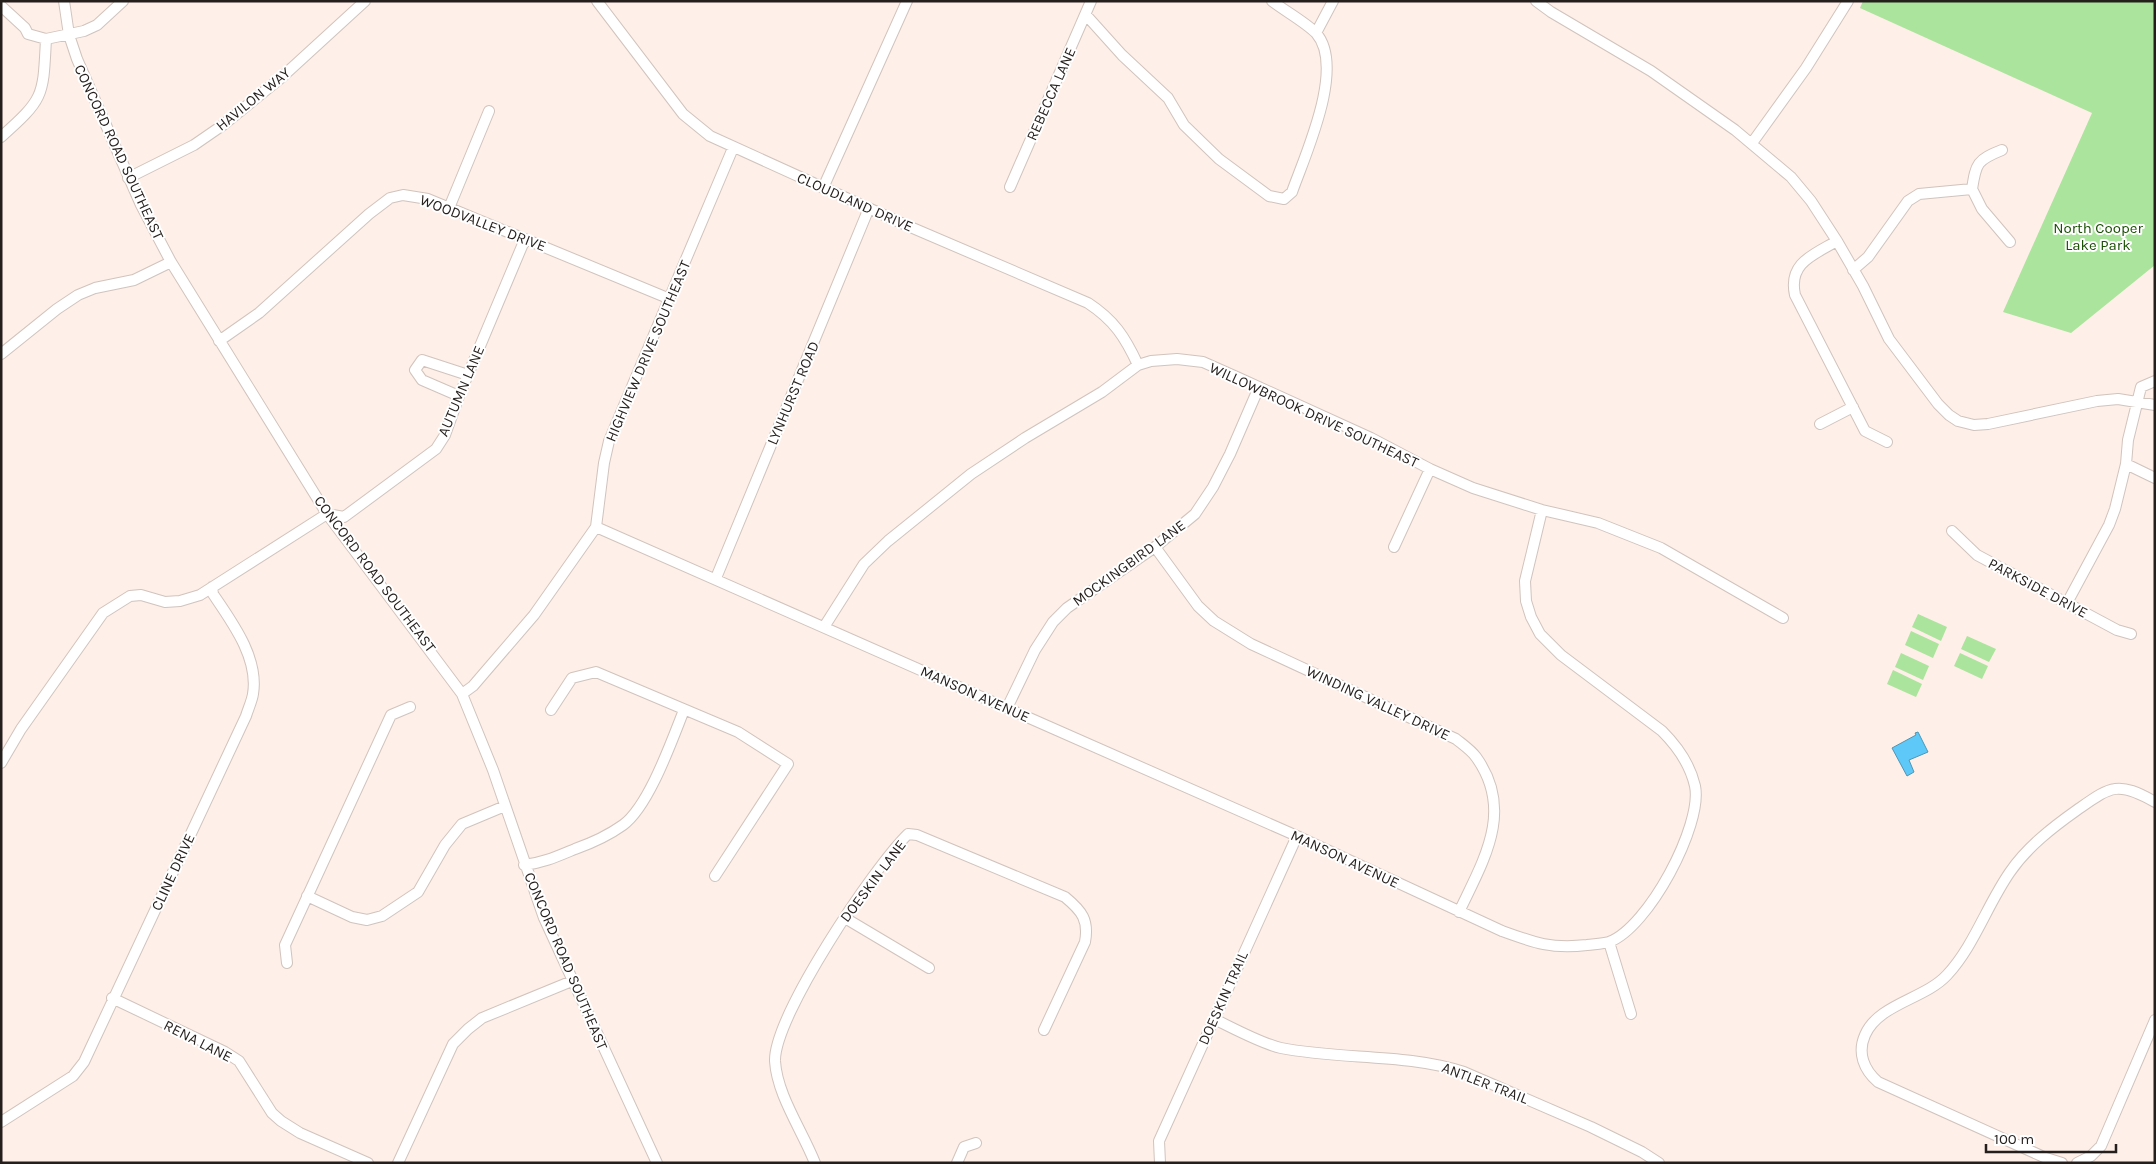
<svg xmlns="http://www.w3.org/2000/svg" width="2156" height="1164" font-family="Karla,sans-serif">
  <style>
    .green { fill: #abe49c }
    .water { fill: #5ec9f8; stroke: #4d96b6 }
    .lines { fill: none; stroke-linecap: round; stroke-linejoin: round }
    .minor-casing { stroke: #d1c3bd; stroke-width: 12 }
    .minor { stroke: #fff; stroke-width: 10 }
    .labels { text-anchor: middle; dominant-baseline: central; stroke-width: 4; stroke-linejoin: round; paint-order: stroke }
    .street-label { font-size: 15px; fill: #241f1c; stroke: #fff }
    .park-label { font-size: 15px; fill: #184f01; stroke: #fff }
  </style>
  <rect width="100%" height="100%" fill="#feefe8"/>
  <!-- green -->
  <path class="green" d="M1863,1H2155V265L2071,333L2003,312L2092,113L1860,8Z
    M1918,614L1947,627L1941,641L1912,627Z
    M1911,631L1939,644L1933,658L1905,645Z
    M1967,636L1996,649L1989,662L1961,649Z
    M1901,653L1929,666L1923,680L1895,667Z
    M1960,653L1988,666L1982,679L1954,666Z
    M1893,670L1922,684L1916,697L1887,684Z"/>
  <!-- water -->
  <path class="water" d="M1918,732L1928,752L1909,760L1914,772L1907,776L1892,748L1916,735L1915,733Z"/>
  <g class="lines">
    <!-- minor casing -->
    <g class="minor-casing">
      <path id="minor" d="M64,1L69,35L77,59L141,205L171,262L327,514L462,694L493,770L544,918L657,1163
        M597,1L683,114L710,136L908,226L1088,303C1114,320 1125,337 1138,365
        M1536,1L1551,12L1651,71L1735,130L1791,177L1811,201L1837,241L1863,286L1889,339L1938,404L1949,415L1958,421L1974,425L1988,424L2097,401L2118,399L2155,405
        M1,6L25,28L28,34L46,39L84,31L97,25L123,1
        M1086,15L1122,55L1168,98L1184,125L1219,159L1269,196L1284,199L1292,192C1305,155 1346,67 1316,33C1305,22 1285,11 1272,1
        M1316,33L1333,1
        M1,137C45,98 43,96 46,39
        M1752,143L1806,68L1848,1
        M128,178L194,145L223,125L282,77L365,1
        M1010,187L1091,1
        M823,188L907,1
        M1972,189C1976,163 1977,160 2002,150
        M449,208L489,111
        M1837,241C1813,255 1788,263 1795,295L1865,431L1887,442
        M1853,270L1868,257L1908,201L1919,194L1972,189L1982,209L2010,242
        M219,341L259,313L369,214L390,198L403,195L428,199L670,299
        M1,354L57,309L78,295L95,288L134,280L171,262
        M459,396L422,380L415,370L422,360L468,375
        M1820,424L1853,407
        M2126,464L2155,478
        M596,527L1297,836L1502,931C1535,943 1551,949 1587,945C1594,944 1602,944 1609,942C1648,928 1703,825 1695,786C1690,764 1677,746 1662,731L1561,655L1540,634L1531,617L1526,601L1525,581L1542,510
        M1952,531L1977,555L2117,630L2131,634
        M1155,547L1198,606L1214,621L1251,644L1456,739C1462,744 1471,750 1476,757C1515,811 1483,861 1459,912
        M1394,547L1430,469
        M716,578L869,208
        M2067,603L2109,525L2115,509L2126,464L2128,440L2141,387L2155,381
        M824,627L864,564L888,541L971,474L1025,438L1102,392L1138,365L1151,361L1177,359L1203,362L1239,378L1371,438L1430,469L1473,488L1542,510L1598,523L1661,548L1783,618
        M462,694L473,686L534,615L596,527L604,463L609,441L733,148
        M1007,708L1035,650L1053,622L1067,608L1155,547L1195,514L1213,487L1230,454L1259,387
        M551,710L572,678L596,672L738,732L788,764L715,876
        M1,763L21,729L103,613L130,596L141,595L165,602L180,601L200,595L327,514L344,517L436,449L445,435L459,396L525,239
        M524,865C543,863 558,856 575,849C592,843 609,835 623,825C649,806 672,740 684,710
        M307,896L352,917L367,920L382,916L418,892L445,845L462,824L505,806
        M845,918L929,968
        M1609,942L1631,1014
        M287,963L285,945L391,715L410,707
        M112,998L225,1052L239,1061L272,1113L281,1121L300,1133L368,1163
        M1214,1019C1233,1028 1262,1044 1281,1048C1342,1060 1405,1053 1464,1072L1591,1127L1642,1152L1659,1163
        M1,1122L73,1076L84,1062L246,716C248,709 252,701 253,694C259,658 232,622 213,594L212,587
        M398,1163L453,1044L468,1029L482,1018L572,981
        M815,1163C802,1130 777,1095 775,1061C774,1016 874,867 908,834L917,835L1065,897C1082,911 1089,920 1085,942L1044,1030
        M957,1163L964,1147L976,1143
        M1160,1163L1159,1141L1297,836
        M2062,1163L2046,1158L1878,1082C1864,1070 1857,1053 1865,1035C1878,1004 1925,999 1947,975C1974,946 1987,905 2010,872C2027,847 2053,827 2077,810C2110,787 2117,780 2155,802
        M2077,1163L2091,1156L2101,1146L2155,1020"/>
    </g>
    <!-- minor -->
    <use href="#minor" class="minor"/>
  </g>
  <g class="labels">
    <!-- street labels -->
    <g class="street-label">
      <text transform="translate(1051 94) rotate(-66)">REBECCA LANE</text>
      <text transform="translate(253 99) rotate(-39)">HAVILON WAY</text>
      <text transform="translate(119 152) rotate(65)">CONCORD ROAD SOUTHEAST</text>
      <text transform="translate(855 202) rotate(24)">CLOUDLAND DRIVE</text>
      <text transform="translate(483 223) rotate(21)">WOODVALLEY DRIVE</text>
      <text transform="translate(648 351) rotate(-67)">HIGHVIEW DRIVE SOUTHEAST</text>
      <text transform="translate(461 391) rotate(-67)">AUTUMN LANE</text>
      <text transform="translate(793 393) rotate(-67)">LYNHURST ROAD</text>
      <text transform="translate(1314 415) rotate(25)">WILLOWBROOK DRIVE SOUTHEAST</text>
      <text transform="translate(1129 563) rotate(-36)">MOCKINGBIRD LANE</text>
      <text transform="translate(375 574) rotate(53)">CONCORD ROAD SOUTHEAST</text>
      <text transform="translate(2038 588) rotate(28)">PARKSIDE DRIVE</text>
      <text transform="translate(975 694) rotate(24)">MANSON AVENUE</text>
      <text transform="translate(1378 703) rotate(25)">WINDING VALLEY DRIVE</text>
      <text transform="translate(1345 859) rotate(25)">MANSON AVENUE</text>
      <text transform="translate(173 872) rotate(-65)">CLINE DRIVE</text>
      <text transform="translate(873 881) rotate(-53)">DOESKIN LANE</text>
      <text transform="translate(566 961) rotate(67)">CONCORD ROAD SOUTHEAST</text>
      <text transform="translate(1223 998) rotate(-66)">DOESKIN TRAIL</text>
      <text transform="translate(198 1041) rotate(27)">RENA LANE</text>
      <text transform="translate(1485 1083) rotate(21)">ANTLER TRAIL</text>
    </g>
    <!-- park labels -->
    <g class="park-label">
      <text x="2098" y="228">North Cooper<tspan x="2098" dy="17">Lake Park</tspan></text>
    </g>
  </g>
  <!-- border -->
  <rect width="2156" height="1164" fill="none" stroke="#241f1c" stroke-width="5"/>
  <!-- scale -->
  <path d="M1986 1144v8h130v-8" fill="none" stroke="#241f1c" stroke-width="2.5"/>
  <text x="1994" y="1144" font-size="15" fill="#241f1c" stroke="#ffffff" stroke-width="4" paint-order="stroke">100 m</text>
</svg>
